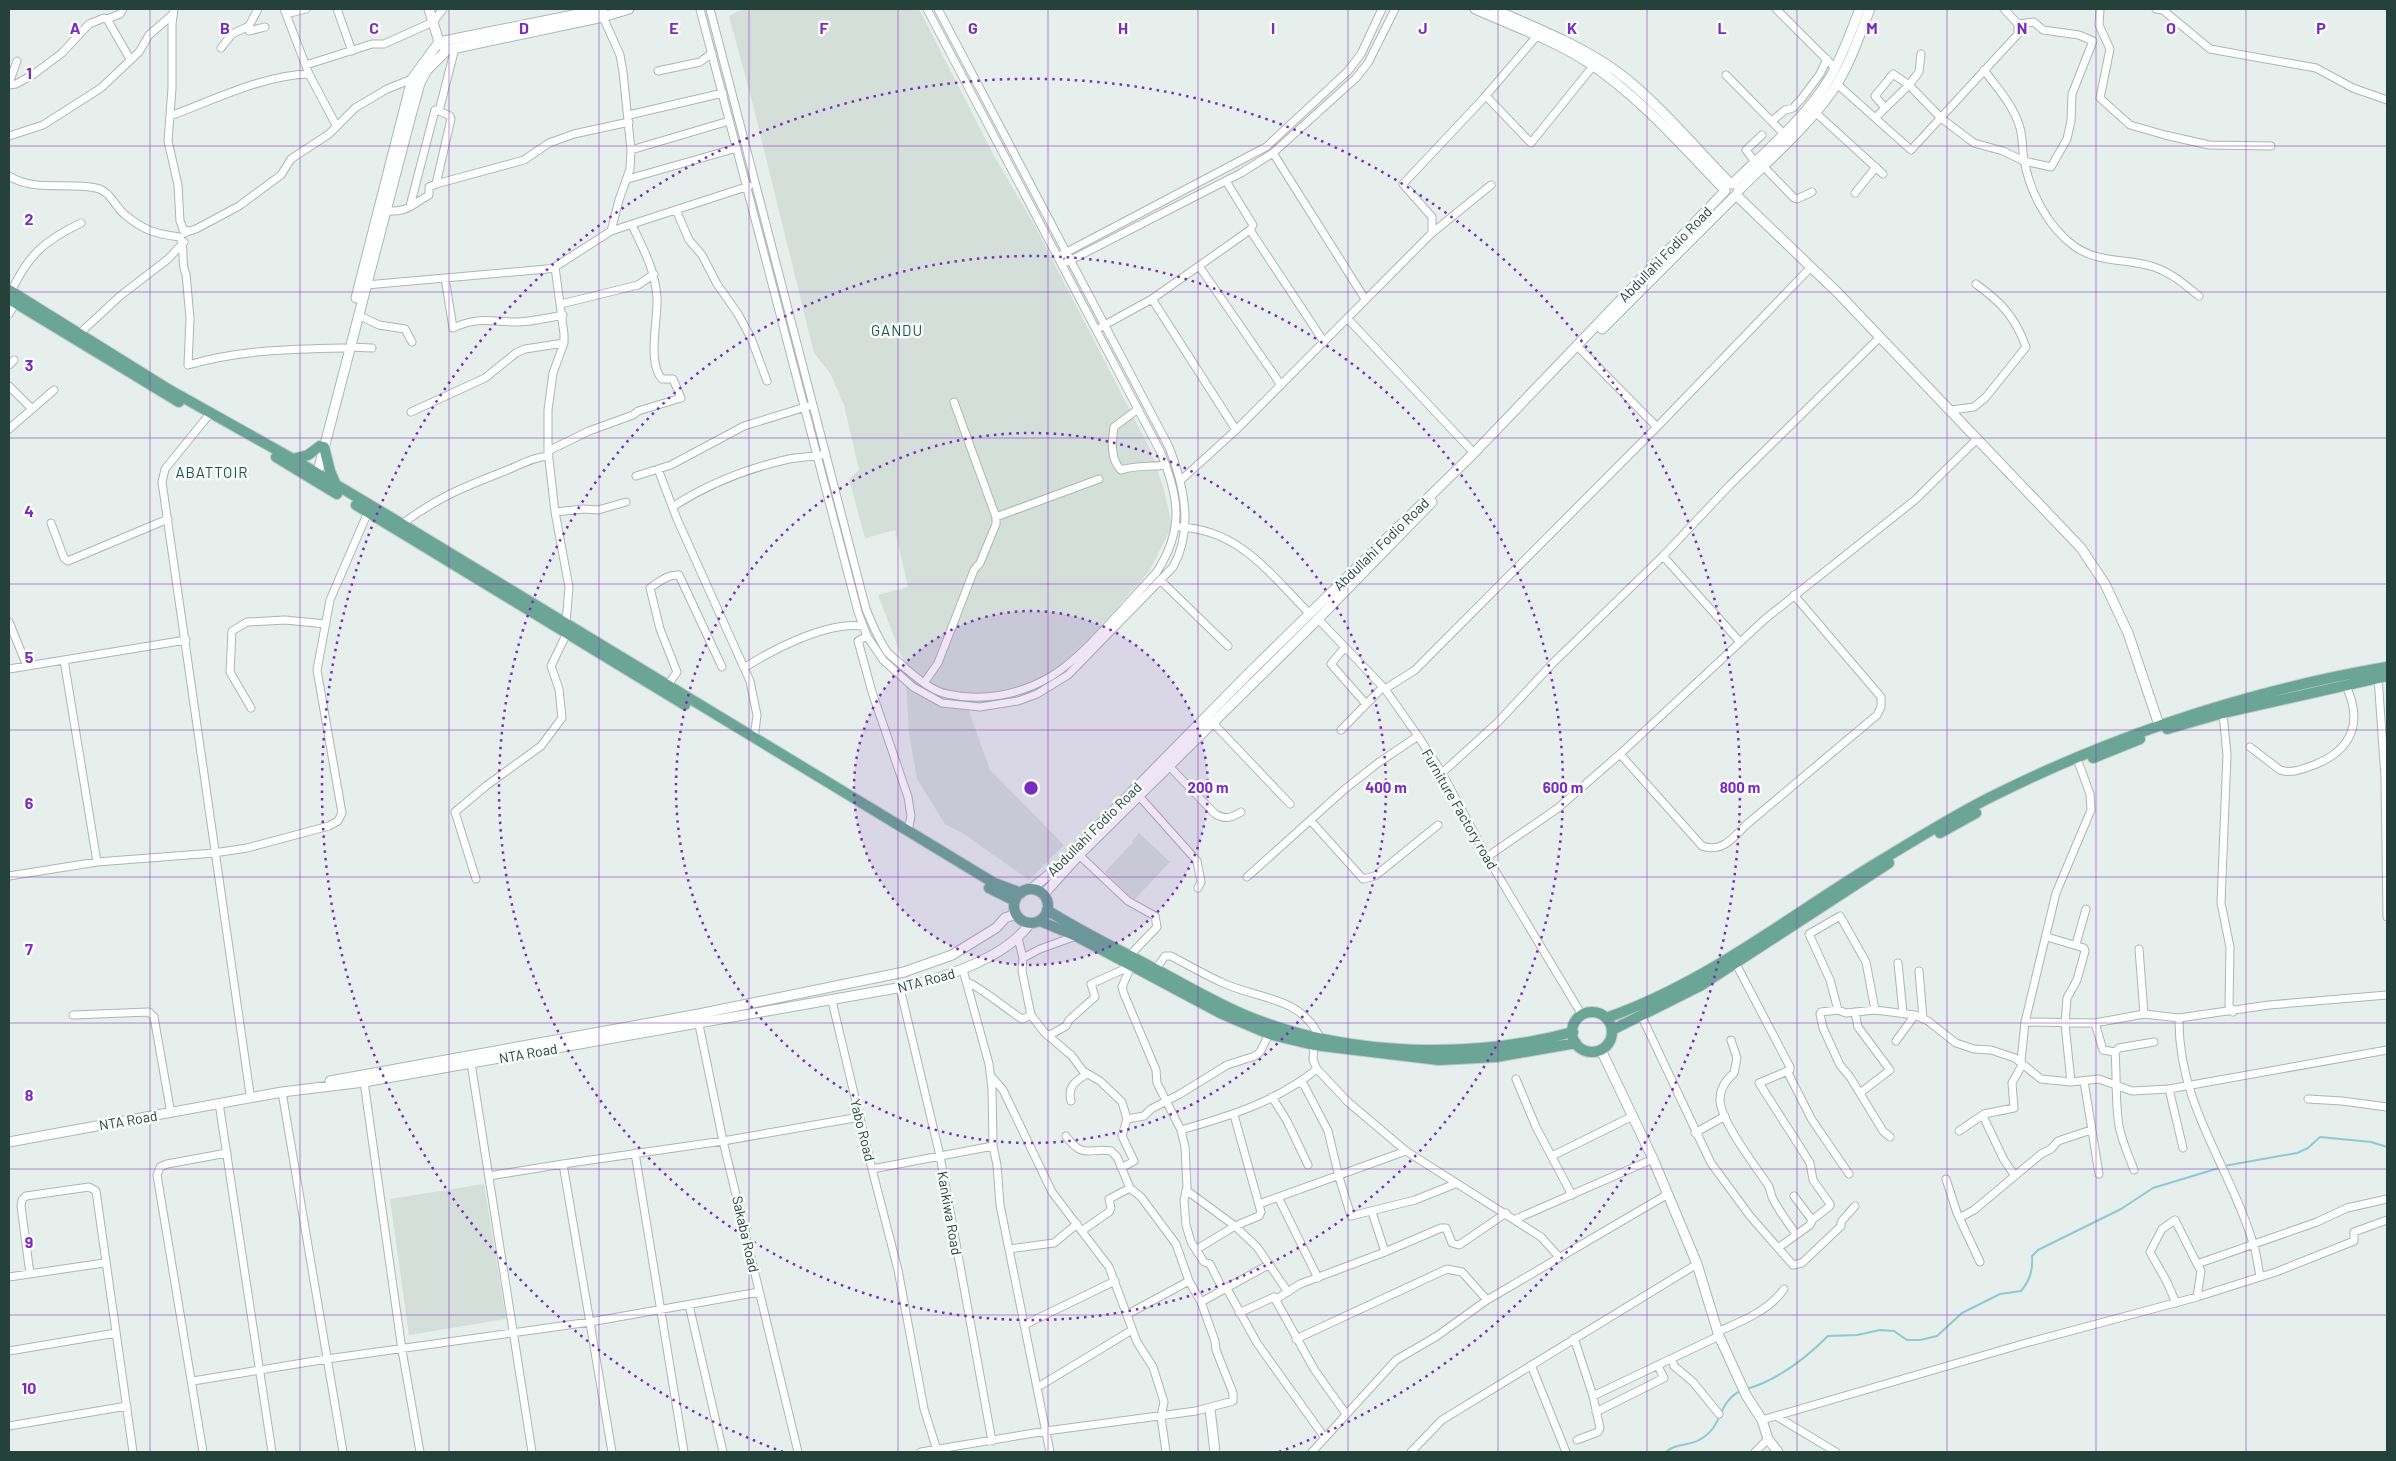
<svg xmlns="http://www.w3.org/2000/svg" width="2396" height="1461" font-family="Barlow,sans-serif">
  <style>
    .built { fill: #d4dfda }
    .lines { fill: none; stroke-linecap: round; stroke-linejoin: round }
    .stream { stroke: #8ec9d4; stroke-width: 2 }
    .minor-casing { stroke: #a8b8b2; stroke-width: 9 }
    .tertiary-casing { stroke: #a8b8b2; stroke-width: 11 }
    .secondary-casing { stroke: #a4bbb3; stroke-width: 11 }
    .primary-casing { stroke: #c2cac8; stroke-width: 12 }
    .minor { stroke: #fff; stroke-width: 7 }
    .tertiary { stroke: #fff; stroke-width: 9 }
    .secondary { stroke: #fff; stroke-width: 9 }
    .primary { stroke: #6aa596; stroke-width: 10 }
    .grid { fill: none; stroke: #7b2cbf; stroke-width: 1; stroke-opacity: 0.55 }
    .ring { fill: none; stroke: #7b2cbf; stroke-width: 2.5; stroke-dasharray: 2.5 5 }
    .labels { text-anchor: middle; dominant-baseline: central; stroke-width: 5; stroke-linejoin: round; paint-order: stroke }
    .street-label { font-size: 14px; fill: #24423a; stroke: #f7fbf9 }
    .neighbourhood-label { font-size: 15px; letter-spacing: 1px; fill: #1f5548; stroke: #f7fbf9 }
    .grid-label { font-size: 16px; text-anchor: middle; font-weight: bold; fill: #7b2cbf; stroke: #f7fbf9; stroke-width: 5; stroke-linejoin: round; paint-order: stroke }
    .centre { fill: #7b2cbf; stroke: #f7fbf9; stroke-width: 2.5 }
    .ring-label { font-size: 15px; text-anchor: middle; font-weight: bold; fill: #7b2cbf; stroke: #f7fbf9; stroke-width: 5; stroke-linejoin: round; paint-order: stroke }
  </style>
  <rect width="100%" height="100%" fill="#e6efeb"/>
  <!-- built -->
  <path class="built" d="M743,9H919L993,154L1035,226L1151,451L1164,490L1172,526L1150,570L1101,627L1046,678L967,705L990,770L1064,845L1029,880L964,834L945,824L917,779L909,733L905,665L878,595L908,587L895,530L865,538L849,479L859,470L844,405L830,373L814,353L752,101L729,16Z
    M1139,833L1170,862L1134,900L1105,872L1133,842L1132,841Z
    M484,1184L506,1319L409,1335L390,1199Z"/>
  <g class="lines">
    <!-- stream -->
    <path class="stream" d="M2224,1166L2297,1153L2308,1148L2320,1137L2371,1142L2387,1147
      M1747,1389C1777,1380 1806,1358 1828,1336L1857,1335L1880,1330L1894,1331L1907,1340H1920L1937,1336L1962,1313L2000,1294L2021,1291C2030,1280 2033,1270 2032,1256L2038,1250L2121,1209L2153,1188L2219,1168
      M1666,1452C1675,1443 1689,1446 1699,1440C1724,1427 1716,1404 1740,1391"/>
    <!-- minor casing -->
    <g class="minor-casing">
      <path id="minor" d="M174,9L172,24V88L168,141L178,185L180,221L185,233
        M284,9L309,74L336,125
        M337,9L352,51
        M700,9L858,612L867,636L883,660L913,687L942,703L980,707L1018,701L1037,694L1068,675L1173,567C1194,529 1184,485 1169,447L938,9
        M710,9L866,609C872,624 878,639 888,653C893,658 900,663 905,668C917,678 932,691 947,694C982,702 1019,695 1050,677C1085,656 1127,603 1156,573C1185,529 1179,496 1160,451L927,9
        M1776,9L1835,68
        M2100,9L2099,25L2110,49L2100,98L2130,125L2165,135L2209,145L2271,146
        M2156,9L2163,10L2210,49L2316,68L2353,88L2387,100
        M286,14L306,9
        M603,17L620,55L623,72L631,150L630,169L619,200L611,231
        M107,19L120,14L123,9
        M249,31L265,27
        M221,48L232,34L249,26L258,9
        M306,65L372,44H384L433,22L443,9
        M1984,70C1998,89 2014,106 2020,128C2023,138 2022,149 2024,159C2029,191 2048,227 2074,246C2099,264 2127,258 2154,267C2172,273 2185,285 2199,296
        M658,71L700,62L712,53
        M1726,75L1784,134
        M9,83L17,61
        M1837,84L1911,150L2018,34V24L2004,9
        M9,85L16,84L34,74L62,53L89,24L104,18L107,19L130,59
        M1486,96L1531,143L1593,66
        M1885,108L1875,96L1893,74L1909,85L1919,72L1921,54
        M1815,112L1883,174
        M629,115L723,93
        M170,116C214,100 263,75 309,74
        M1876,117L1909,85L1941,118L1974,143L2003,151L2024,161L2051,167L2067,139L2071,121L2072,94L2093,41L2079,35L2043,30L2034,22L2018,24
        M1772,121L1785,110L1793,108L1802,98L1820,74L1827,59
        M9,136L43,125L101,88L139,52L149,35L172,15
        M631,150L729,121
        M1273,153L1365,299
        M1755,162L1746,150L1762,135
        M1763,166L1794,198L1797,199L1812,192
        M9,176C34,192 68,182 96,188C109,190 115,206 124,214C143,230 155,234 180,237C186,249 180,262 186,274L190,318L188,365C239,350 291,349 344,348
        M628,179L737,148
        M436,184L451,119L450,116L439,111
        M1855,193L1876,167
        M410,206L435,110L439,111L455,48
        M676,210L689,240L702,255L717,284L738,314L751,338L767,381
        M385,211C409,212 409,206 429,195V187L436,184L524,160L549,143L574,134L629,122
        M183,230L190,231L196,229L239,206L281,175L291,159L329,134L355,108L387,89L412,79
        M1250,230L1324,342
        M1432,233L1491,185
        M1061,255L1266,147L1348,71L1361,54L1382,9
        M1067,262L1241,173L1273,153L1356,78L1368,63L1395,9
        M1199,266L1281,385
        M555,267L564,334V343L553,373L548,410V451L555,512L569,587L566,623
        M445,278L453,328C479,316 492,322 519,322C533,321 549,318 563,315
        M366,285L547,269L555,267L611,231L749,186
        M11,292C28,255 45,240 81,223
        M1152,299L1236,430
        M561,304L638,285L654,274
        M9,314L15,304
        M358,315L379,325L405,329L412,342
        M1348,319L1474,453
        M1101,327L1152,299L1250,230L1253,225L1226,181
        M79,334L120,296L168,259L184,242
        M350,347L372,348
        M1581,350L1657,427
        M9,365L14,360
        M9,386L32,409
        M1138,409L1114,427C1112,441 1110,459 1121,470C1133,465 1152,467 1166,465
        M1951,410L1974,407L1986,397L2026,347C2015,317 2002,303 1976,284
        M411,412L485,378L516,353L525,349L564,343
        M208,416L165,469L162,482L250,1094
        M9,429L54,390
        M548,451L589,431L633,415L638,411L681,398L673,379H662C647,363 658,320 657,298C655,269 644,251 632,225
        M658,469L677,519L750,681L757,715L754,739
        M636,476L671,465L744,426L809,406
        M1181,480L1236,430L1432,233V217L1403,184L1483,99L1536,37
        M674,506C708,484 749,468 789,459C800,457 810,457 821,455
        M555,512L584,509L598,510L626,502
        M996,517L1099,479
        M51,523L64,558L68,561L168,519
        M402,524C438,497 464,487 505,471C520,465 533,457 549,456
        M1180,527C1240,530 1270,574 1310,614
        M1663,556L1740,642
        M1161,581L1228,646
        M1318,619L1385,689L1418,736L1442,773L1487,857L1582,1015
        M9,622L27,666
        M867,636L858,641L872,692L908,797L911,816L908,831
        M1345,647L1331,664L1366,704
        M64,660L97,862
        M744,668C773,649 828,621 863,626
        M9,669L186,640
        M2378,677L2385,777L2387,917
        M924,683L938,663L974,570L980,563L996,524V517L954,402
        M667,686L677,672L660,629L650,588C659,582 668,574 679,575L722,667
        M1385,689L1415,670L1657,427L1811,267
        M251,708L230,672L232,631L247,622L285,620L326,624
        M2223,713L2227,755L2221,903L2230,947L2229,1006L2233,1012
        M1213,723L1290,804
        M1341,730L1383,687
        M2250,747L2280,770C2291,774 2303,769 2314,765C2352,750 2364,722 2345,684
        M1620,754L1702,846C1722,853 1733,838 1746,825L1877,715L1881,707V697L1794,595
        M1169,766L1215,814C1226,820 1231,818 1241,812
        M1442,773L1498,722L1552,664L1663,556L1730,485L1879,338
        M1139,796L1197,861L1201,882L1198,888
        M1311,821L1363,879L1375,876L1438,825
        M1079,855L1128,901L1155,916L1157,927L1129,956
        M1487,857L1558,808L1620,754L1765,619L1915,500L1977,439
        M9,876L97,862L214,853L247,848L329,826L338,821L342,813L317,670L330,600L368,512
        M1247,877L1345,789L1378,763L1418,736
        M476,879L455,812L486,786L541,746L562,718L559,689L551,666L567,633
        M1076,936L1040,949L1023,958L1022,971L1031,1015L1044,1032L1072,1056L1083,1071L1100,1081L1122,1102L1127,1119L1122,1136L1134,1161L1121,1168
        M2047,937L2084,948L2085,951L2077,980L2067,998L2065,1024L2071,1082
        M1018,938L1023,958
        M2076,944L2086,909
        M2139,949L2144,1014
        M1735,962L1790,1067V1070L1759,1083L1800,1147L1810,1163L1813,1180L1830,1204V1206L1812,1220L1810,1225L1778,1248
        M1898,963L1903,1013
        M1131,966L1122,987L1124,994L1156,1070L1157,1083L1181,1130L1185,1147L1187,1187L1184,1200L1186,1225L1191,1242L1204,1262L1210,1264L1222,1288L1226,1287L1257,1343L1325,1438
        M1156,969L1165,956H1171C1188,965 1205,975 1223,983C1260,1000 1301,996 1320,1038
        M963,970L989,1064L992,1089L993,1146L997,1165L1000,1205L1050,1452
        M1919,971L1923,1018
        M967,982C979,986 1009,1011 1022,1019L1031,1015
        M900,988L940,1156L992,1441
        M832,1001L872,1169L993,1146
        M1838,1010L1830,980L1809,934L1840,916L1866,962L1875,1010
        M1855,1012L1858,1027L1890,1070L1860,1093
        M73,1015L149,1012L154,1017L170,1108
        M1641,1015L1711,1163L1750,1216L1793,1265L1802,1263L1841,1226V1222L1855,1206
        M2179,1018C2178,1105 2229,1164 2253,1243C2257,1254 2258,1266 2260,1277
        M698,1020L723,1141L798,1452
        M2025,1022L2095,1023L2144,1014L2179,1018L2269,1005L2387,995
        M2095,1023L2103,1050L2115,1052L2119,1048L2154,1042
        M1048,1036L1066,1026L1069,1020L1095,997L1091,984L1131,966
        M1731,1040L1737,1058L1734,1073C1726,1080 1720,1088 1720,1099C1719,1119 1756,1167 1768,1185C1771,1189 1770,1194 1773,1199C1779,1211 1788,1223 1796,1234
        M1896,1041L1915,1015
        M1314,1045L1313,1060L1317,1069L1348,1102L1406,1151L1541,1237L1559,1257
        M2115,1052C2117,1077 2115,1102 2119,1126C2122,1142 2129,1156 2134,1170
        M2021,1061L2025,1022L2056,893L2091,810L2090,794L2079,764
        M471,1063L532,1452
        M1787,1071L1812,1120L1849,1174
        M991,1076L1003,1090L1052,1192L1109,1267L1137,1342L1153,1367L1164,1402L1161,1417L1166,1452
        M1516,1079L1536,1127L1572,1195
        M2084,1081L2099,1174
        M364,1082L402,1350L420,1452
        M1300,1083L1304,1085L1328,1131L1339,1177L1351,1216L1415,1200L1455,1184
        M2169,1089L2183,1148
        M282,1092L343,1452
        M1272,1097L1287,1121L1308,1165
        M2308,1099L2342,1101L2387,1107
        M1071,1101C1067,1086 1076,1081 1087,1074
        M219,1103L272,1452
        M1983,1116L2004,1160L2015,1176
        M1127,1119L1144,1116L1151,1109L1180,1094L1227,1065L1255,1056L1260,1052L1269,1034
        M1181,1130C1230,1116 1276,1102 1317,1069
        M1959,1131L1984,1114L2014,1108L2012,1083L2022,1065
        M1695,1133L1725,1116
        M1890,1137L1883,1131L1850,1077L1840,1065L1823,1028L1820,1014L1821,1012L1838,1010L1846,1013L1875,1010L1915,1015L1928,1021L1956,1043L1974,1049L1991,1050L2015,1058L2041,1079L2071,1082L2099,1079L2132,1091L2169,1089L2387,1050
        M635,1153L684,1452
        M1552,1156L1633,1116
        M872,1169L898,1270L924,1409L937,1450
        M489,1176L563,1164
        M1946,1179L1957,1213L1980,1262
        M1186,1190L1235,1226L1257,1247L1288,1292
        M1794,1196L1812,1220
        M1279,1199L1318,1278
        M1259,1204L1406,1151
        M1372,1212L1385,1252
        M1961,1217L1974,1210L2041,1154L2051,1149L2058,1141L2091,1130
        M1516,1219L1653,1159
        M1083,1230L1109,1212L1111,1208L1109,1199L1130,1188
        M1009,1249L1054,1243L1077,1224
        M1197,1249L1235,1226L1259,1216L1261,1212L1234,1115
        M30,1274L21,1206L22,1200L26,1196L89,1187L96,1191L133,1452
        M9,1277L104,1263
        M1274,1297L1314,1369L1346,1414
        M2197,1297L2276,1272L2354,1241V1232L2387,1220
        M1201,1302L1270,1264
        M2176,1303L2167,1282L2150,1252L2162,1229L2175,1220L2197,1264
        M689,1305L723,1452
        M1239,1313L1274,1297L1278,1298L1300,1284L1385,1252L1441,1228H1446L1452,1243L1459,1245L1506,1213
        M1128,1314L1189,1281
        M1024,1325L1115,1281
        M1717,1332C1740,1322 1769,1311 1784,1289
        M1574,1338L1593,1396L1600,1428L1598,1432L1577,1440
        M1296,1339L1447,1269L1462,1272L1487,1300
        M9,1351L116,1333
        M1672,1359L1674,1366L1693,1382L1719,1414
        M1531,1365L1566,1452
        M193,1381L327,1359L590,1322L759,1292
        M1038,1387L1132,1330
        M1593,1396L1719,1336
        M1596,1412L1664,1378L1658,1366
        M1776,1416L1836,1452
        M1762,1420L2026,1343L2197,1297L2201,1271L2197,1264L2317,1222L2347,1208L2387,1199
        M9,1426L127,1406
        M203,1452L157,1175L160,1167L167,1164L227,1153
        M612,1452L563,1164L723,1141L860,1117
        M921,1452L1046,1431L1196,1411L1233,1401V1393L1216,1350L1215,1341L1201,1302L1189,1281L1176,1244L1141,1197L1130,1188L1117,1157L1111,1151C1089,1147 1083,1160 1066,1136
        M1312,1452L1396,1360L1437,1336L1487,1300L1668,1194
        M1411,1452L1442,1420L1697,1264
        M1755,1452L1768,1439"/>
    </g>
    <!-- tertiary casing -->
    <g class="tertiary-casing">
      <path id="tertiary" d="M429,9L439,42L447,50
        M1736,195L1837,292L2081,548L2105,584L2128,633L2159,725
        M1601,1050L1653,1159L1697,1264L1719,1336L1746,1395L1762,1420L1768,1439L1778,1452
        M1210,1409L1215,1452"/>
    </g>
    <!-- secondary casing -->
    <g class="secondary-casing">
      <path id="secondary" d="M1475,9C1513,26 1554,40 1589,63C1640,97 1682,146 1725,190
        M1494,9C1535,28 1579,44 1616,71C1656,100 1696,149 1731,184
        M1732,184C1767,150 1806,118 1831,76C1843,55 1851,31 1860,9
        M1738,191C1768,161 1809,125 1833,90C1850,65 1859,36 1870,9
        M356,298L412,79L439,42L603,9
        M1602,329L1734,197
        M316,479L410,119L420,83L427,70L447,50L603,17L629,9
        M1031,889L1056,869L1252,670L1474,453L1725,191
        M1043,895L1079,855L1318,619L1432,502
        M330,1081L699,1014L904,972L952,955L996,928L1005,918L1016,914
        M9,1142L282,1092L364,1082L914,985C951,975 1008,956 1030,923"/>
    </g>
    <!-- primary casing -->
    <g class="primary-casing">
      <path id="primary" d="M9,290L168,389L293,459L402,524L994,883L1021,893
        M9,299L179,402
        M324,447L330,471L336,485
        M276,457L337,494
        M293,459L308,455L320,446
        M356,505L685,705
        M2167,729L2223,713L2387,676
        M2093,758L2140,739
        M1940,833L1976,813
        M989,888L1015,901
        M1014 906a17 17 0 1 1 34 0a17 17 0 1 1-34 0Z
        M1047,910C1083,933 1120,950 1157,970C1186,985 1214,1002 1245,1015C1343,1056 1470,1060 1573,1032
        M1040,921L1076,936L1222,1014L1269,1034L1314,1045L1439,1060L1496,1057L1576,1043
        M1572 1032a20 20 0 1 1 40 0a20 20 0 1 1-40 0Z
        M1606,1018C1707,983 1790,915 1880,861C1920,837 1959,812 2001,792C2123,732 2253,690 2387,667
        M1612,1030L1700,986L1889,863"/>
    </g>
    <!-- minor -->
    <use href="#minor" class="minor"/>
    <!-- tertiary -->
    <use href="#tertiary" class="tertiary"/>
    <!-- secondary -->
    <use href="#secondary" class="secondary"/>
    <!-- primary -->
    <use href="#primary" class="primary"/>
  </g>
  <!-- grid -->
  <path class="grid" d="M150,9V1452M300,9V1452M449,9V1452M599,9V1452M749,9V1452M898,9V1452M1048,9V1452M1198,9V1452M1348,9V1452M1498,9V1452M1647,9V1452M1797,9V1452M1947,9V1452M2096,9V1452M2246,9V1452M9,146H2387M9,292H2387M9,438H2387M9,584H2387M9,730H2387M9,877H2387M9,1023H2387M9,1169H2387M9,1315H2387"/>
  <!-- distance rings -->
  <circle cx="1031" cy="788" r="177" fill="#7b2cbf" fill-opacity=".12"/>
  <g class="ring">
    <circle cx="1031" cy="788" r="177"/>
    <circle cx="1031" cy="788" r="355"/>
    <circle cx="1031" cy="788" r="532"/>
    <path d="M783 1452A709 709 0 1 1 1279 1452"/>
  </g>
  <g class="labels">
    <!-- street labels -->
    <g class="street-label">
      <text transform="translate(1665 254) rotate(-46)">Abdullahi Fodio Road</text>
      <text transform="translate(1381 544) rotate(-44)">Abdullahi Fodio Road</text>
      <text transform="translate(1460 809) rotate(60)">Furniture Factory road</text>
      <text transform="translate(1094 829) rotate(-45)">Abdullahi Fodio Road</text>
      <text transform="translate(926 980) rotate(-15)">NTA Road</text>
      <text transform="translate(528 1053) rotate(-10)">NTA Road</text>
      <text transform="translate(128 1120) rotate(-10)">NTA Road</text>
      <text transform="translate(863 1130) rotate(76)">Yabo Road</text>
      <text transform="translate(950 1213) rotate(80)">Kankiwa Road</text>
      <text transform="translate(746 1234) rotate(77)">Sakaba Road</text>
    </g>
    <!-- neighbourhood labels -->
    <g class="neighbourhood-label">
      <text x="897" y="330">GANDU</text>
      <text x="212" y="472">ABATTOIR</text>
    </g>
  </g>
  <g class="grid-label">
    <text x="75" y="34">A</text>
    <text x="225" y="34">B</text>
    <text x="374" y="34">C</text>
    <text x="524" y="34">D</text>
    <text x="674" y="34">E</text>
    <text x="824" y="34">F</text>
    <text x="973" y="34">G</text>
    <text x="1123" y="34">H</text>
    <text x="1273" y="34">I</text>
    <text x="1423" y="34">J</text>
    <text x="1572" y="34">K</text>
    <text x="1722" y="34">L</text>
    <text x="1872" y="34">M</text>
    <text x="2022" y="34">N</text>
    <text x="2171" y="34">O</text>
    <text x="2321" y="34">P</text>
    <text x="29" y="79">1</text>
    <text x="29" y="225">2</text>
    <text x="29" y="371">3</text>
    <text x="29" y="517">4</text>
    <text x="29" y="663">5</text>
    <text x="29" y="809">6</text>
    <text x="29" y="955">7</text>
    <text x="29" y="1101">8</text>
    <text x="29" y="1248">9</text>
    <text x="29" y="1394">10</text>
  </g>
  <circle cx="1031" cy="788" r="8" class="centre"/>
  <g class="ring-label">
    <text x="1208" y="793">200 m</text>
    <text x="1386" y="793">400 m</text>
    <text x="1563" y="793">600 m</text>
    <text x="1740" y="793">800 m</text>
  </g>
  <!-- border -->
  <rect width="2396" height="1461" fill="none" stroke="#24423a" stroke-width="20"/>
</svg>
